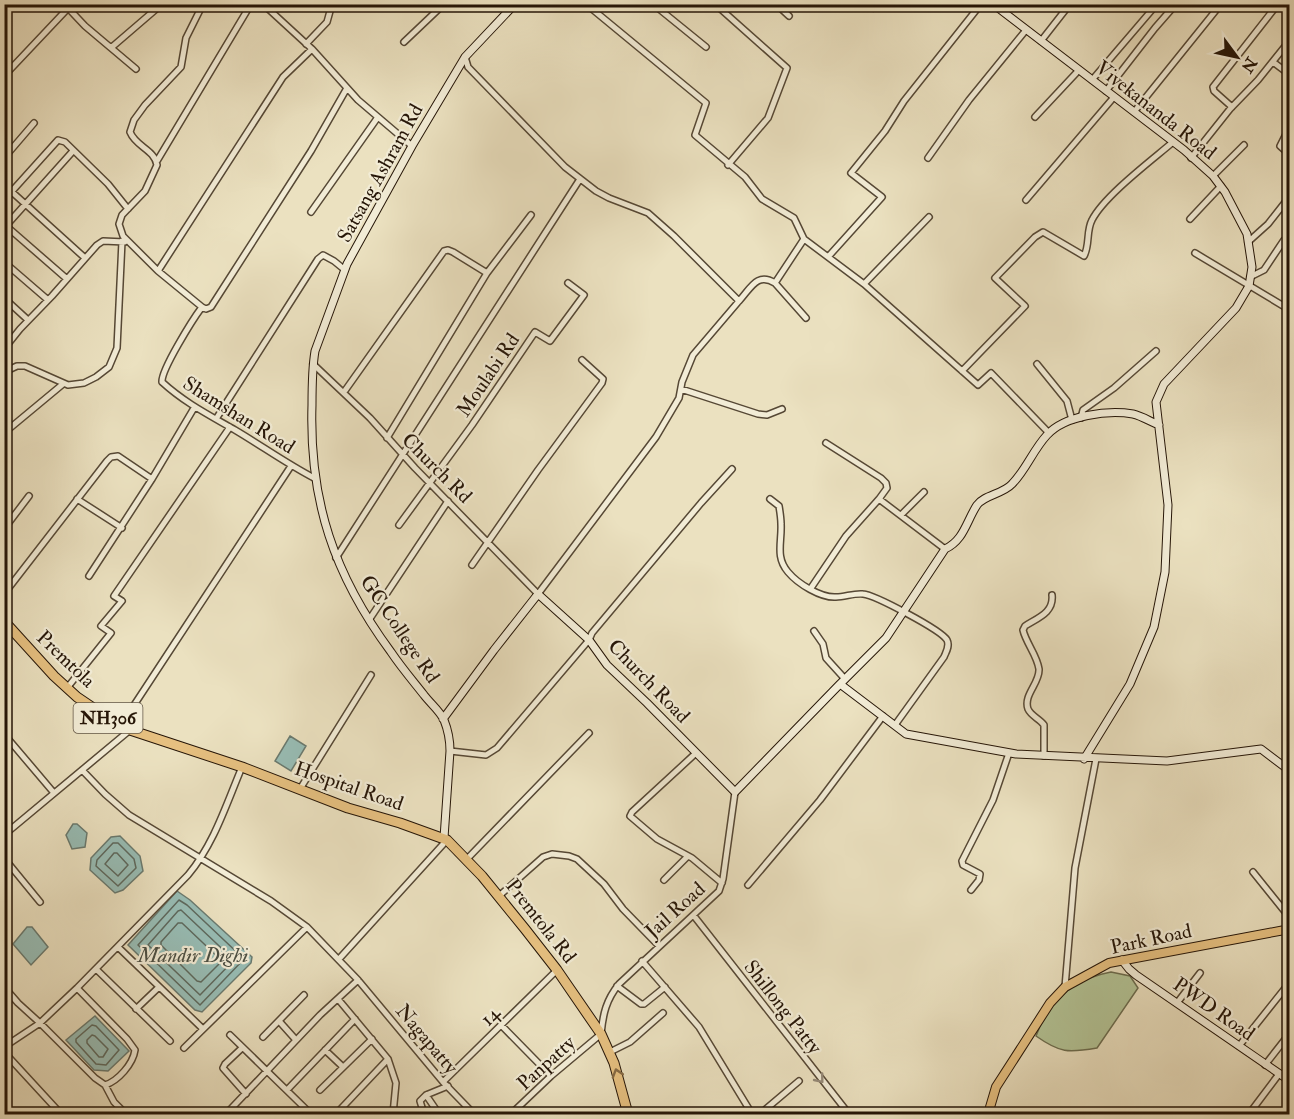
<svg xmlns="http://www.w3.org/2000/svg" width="1294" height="1119" font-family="'IM FELL Double Pica',serif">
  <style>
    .green { fill: #b3c395; stroke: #6c6c4e; stroke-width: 1.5 }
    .water { fill: #98bdb5; stroke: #6a7a6f; stroke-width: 1.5 }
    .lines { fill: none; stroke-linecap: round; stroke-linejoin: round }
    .shore { stroke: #5e695e; stroke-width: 1.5 }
    .street-casing { stroke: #564835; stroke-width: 8 }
    .secondary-casing { stroke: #251507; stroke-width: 9 }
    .primary-casing { stroke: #251507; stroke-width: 10 }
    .highway-casing { stroke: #251507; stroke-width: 11 }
    .street { stroke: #f2ecd6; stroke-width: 5 }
    .secondary { stroke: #f2ecd6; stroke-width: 7 }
    .primary { stroke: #e6c080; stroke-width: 8 }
    .highway { stroke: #e6c080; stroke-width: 9 }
    .oneway { stroke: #866a44 }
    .oneway2 { stroke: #968b79 }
    .labels { text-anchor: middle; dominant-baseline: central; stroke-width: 4.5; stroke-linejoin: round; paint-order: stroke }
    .shield { fill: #f2ecd6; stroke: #625645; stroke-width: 1.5 }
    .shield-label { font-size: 18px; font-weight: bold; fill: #251507 }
    .street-label { font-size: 20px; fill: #251507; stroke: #f2ecd6 }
    .water-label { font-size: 21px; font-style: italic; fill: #4d5044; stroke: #f2ecd6 }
  </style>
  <rect width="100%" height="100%" fill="#ebe1c0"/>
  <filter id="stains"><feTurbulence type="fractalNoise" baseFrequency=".00333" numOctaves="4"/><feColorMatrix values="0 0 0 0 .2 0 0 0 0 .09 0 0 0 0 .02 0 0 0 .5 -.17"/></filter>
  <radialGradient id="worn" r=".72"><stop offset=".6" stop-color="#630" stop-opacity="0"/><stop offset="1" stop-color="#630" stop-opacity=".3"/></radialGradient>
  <!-- green -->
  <path class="green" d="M1111,972L1130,976L1138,988L1097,1048C1068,1053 1060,1053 1036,1036C1049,1000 1073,979 1111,972Z"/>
  <!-- water -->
  <path class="water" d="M290,736L306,746L291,771L275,761Z
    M73,824H77L87,833L85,847L72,849L66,835Z
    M120,836L140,856L143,871L123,890L115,893L90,870L91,858L111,837Z
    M177,891L190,900L252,957L251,963L202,1012L195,1010L128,945Z
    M27,927H32L48,947L31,965L13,944Z
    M95,1016L129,1051L108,1071L94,1070L66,1040Z"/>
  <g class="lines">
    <!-- shore -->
    <path class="shore" d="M113,843H118L134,859L136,868L118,886L96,866L97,860Z
      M114,853H117L128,865L118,876L105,864Z
      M179,900L187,905L244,959L200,1005L138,945Z
      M181,910L234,960L200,995L148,945L178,911Z
      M178,923H182L221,960L220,963L201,982L197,981L161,945V942Z
      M92,1025L96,1026L119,1050L106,1065L96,1064L76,1042V1039Z
      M92,1035L95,1036L108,1049L103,1057H99L87,1043V1040Z"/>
    <!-- street casing -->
    <g class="street-casing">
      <path id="street" d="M263,4L312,49
        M586,4L706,103L695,135L745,177L762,199L794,218L804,239L864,284L929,217
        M653,4L706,47
        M715,4L787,68L768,118L728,165
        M776,4L789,16
        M68,8L85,26L136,69
        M873,8L875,4
        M1041,41L1070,4
        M404,42L444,4
        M306,44L327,22L332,4
        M112,47L162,4
        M1273,62L1285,71L1290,70
        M4,76L72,4
        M1092,80L1157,4
        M347,88L311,151L211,307L206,309L202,307L158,271L283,77L312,49L358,100L412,146
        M1106,91L1155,28L1176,4
        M1232,107L1214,91L1213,87L1278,4
        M1134,112L1221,4
        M1035,117L1079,70
        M1290,126L1280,146L1290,155
        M4,158L34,123
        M928,158L969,100L1026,30
        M1191,158L1230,109L1258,80L1290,40
        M157,161L251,4
        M1213,176L1244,145
        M12,192L85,258
        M4,200L58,140L65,142L108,184L128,209
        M1026,200L1114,97
        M311,212L378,117
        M1190,219L1221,186
        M5,225L67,279
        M4,228L73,151
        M1248,242L1268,224L1290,196
        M1195,253L1290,310
        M828,257L882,197L851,173L885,131L904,101L981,4
        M4,262L48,300
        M158,271L123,236L119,224L122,215L145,191L157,165C154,149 136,147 130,132L134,120L145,105L181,67L186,38L203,4
        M1250,277L1264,270L1284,240H1290
        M775,283L806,318
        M864,284L978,385L991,373L1049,433
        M4,298L28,320
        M739,301C751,288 757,272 775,283L804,239
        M202,307C193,319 161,370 162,382C185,403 209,415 235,430C262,446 287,464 314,478
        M4,349L20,329L52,296L97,245L103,241L125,242
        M313,364L370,418L415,468L538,594L656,437L679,398L682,382L693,355L739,301L674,236L648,213L609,198L596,191L565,167L468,67L465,57
        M1037,364L1067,401L1072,420
        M962,371L1025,306L995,278L1035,237L1043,232L1084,256C1090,245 1086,231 1092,220C1104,196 1152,160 1173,142
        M4,372L17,366H25L68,385L84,383L96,377L109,367L117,348L122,241
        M681,389L758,414L767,415L782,409
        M344,392L444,251L448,250L453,252L487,273
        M1081,418L1083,410L1114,388L1156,351
        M216,419L318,259L323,255L334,261L345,270
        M4,433L63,384
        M387,438L487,273L531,215
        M826,443L881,478L886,483L887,488L879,499L945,549
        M77,499L122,528
        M770,499L779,506C780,512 781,518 781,524C782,542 775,557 788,572C798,584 821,598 836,597C845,597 854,593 863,594C875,595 941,630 947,640C950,646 946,652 944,657L895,725
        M901,515L924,492
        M399,525L472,425L535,332L550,341L584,295L568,283
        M4,529L29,496
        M336,558L580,179
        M472,565L538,470L602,383L603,379L582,360
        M89,576L152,479
        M811,588L846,536L879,499
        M4,594L107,461L111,457L118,456L152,479L194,408
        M369,620L448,501
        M814,631L823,644L826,658L845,679
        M67,688L111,633L101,626L122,601L114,596L230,427
        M121,725L291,466
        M4,734L54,793
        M450,751L486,755L497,748L589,640L592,633L701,503L732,469
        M696,753L632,812L630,816L657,839L692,858L722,883
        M1044,756V725C1040,719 1031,716 1028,709C1023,695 1040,683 1039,669C1037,655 1026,643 1023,630L1025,626C1037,618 1054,613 1052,595
        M82,770L105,794L129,815L271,901L307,927L358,980L443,1082L474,1114
        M300,789L371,675
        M4,835L130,730
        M4,858L40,902
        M467,859L589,733
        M1253,872L1290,918
        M664,880L688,856
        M748,885L820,800L883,716
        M971,890L979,880L980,874L963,865L962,861L993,800L1009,753
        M499,896L543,857L552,854L569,856L577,859L604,884L623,909L659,946
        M694,916L849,1114
        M1284,930L1290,941
        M118,947L203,1029
        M339,959L447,840
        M642,961L699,1027L752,1114
        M96,969L170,1041
        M617,986L641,1004H644L665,987
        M4,987L18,1003L40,1023L95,1078L105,1085C118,1081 133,1064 135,1050L127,1039L77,988
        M1065,987L1075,868L1096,759
        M338,999L388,1059L396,1083L393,1114
        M1177,1003L1200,973
        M136,1009L159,987
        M279,1021L296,1040
        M501,1025L551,1076
        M230,1035L311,1114
        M263,1037L304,995
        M1239,1046L1290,982
        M4,1047L40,1023L77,988L188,875C214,844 226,805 242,767
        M184,1048L307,927
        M242,1048L225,1064L223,1068L246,1094
        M325,1050L343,1067
        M4,1052L61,1114
        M610,1052L630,1042L663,1013
        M1265,1065L1290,1033
        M443,1082L557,970
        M105,1085L114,1102L126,1114
        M287,1090L355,1019
        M320,1090L372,1039
        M426,1095L439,1114
        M226,1114L320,1015L358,980
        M336,1114L388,1059
        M424,1114L420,1101L426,1095L448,1086
        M511,1114L551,1076L601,1034C603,1014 606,1000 619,984L719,891L723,879L735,792
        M760,1114L799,1081
        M1249,1114L1279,1074"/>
    </g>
    <!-- secondary casing -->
    <g class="secondary-casing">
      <path id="secondary" d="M993,4L1184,150L1213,176L1225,192L1247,234L1252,267L1249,286L1236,308L1164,384L1156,402L1168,505L1165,572L1154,627L1130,684L1084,759
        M840,684L886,638L945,549C964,540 966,522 977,505C984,495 1003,494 1012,484C1026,470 1033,450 1047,435C1065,415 1108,410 1133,414C1142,416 1151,422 1159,425
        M443,719L494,650L538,594L589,640L607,665L647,703L735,792L840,684L906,734L1016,754L1167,761L1261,749L1290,771
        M444,838L450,751C450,741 448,730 444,720C440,711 430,703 424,695C413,681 401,667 391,652C334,575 309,501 312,405C312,387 312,369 315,351L347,264L412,146L465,57L515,4
        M1122,960L1129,969L1136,975L1290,1081"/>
    </g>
    <!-- primary casing -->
    <g class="primary-casing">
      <path id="primary" d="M988,1114L996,1087L1050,1003L1065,987L1109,963L1290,929"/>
    </g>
    <!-- highway casing -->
    <g class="highway-casing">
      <path id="highway" d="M4,621L54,676L77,697L108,718L130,730L242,767L348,808L400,823L447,840L482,876L525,929L557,970L601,1034L614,1063L628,1114"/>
    </g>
    <!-- street -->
    <use href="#street" class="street"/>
    <!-- secondary -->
    <use href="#secondary" class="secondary"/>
    <!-- primary -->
    <use href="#primary" class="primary"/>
    <!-- highway -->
    <use href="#highway" class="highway"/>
  </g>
  <!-- one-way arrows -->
  <defs><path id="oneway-chevron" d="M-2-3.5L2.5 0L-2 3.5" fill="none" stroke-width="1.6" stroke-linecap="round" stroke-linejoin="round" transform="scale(1.5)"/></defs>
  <use class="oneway" href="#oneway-chevron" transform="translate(617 1073) rotate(-107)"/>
  <use class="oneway2" href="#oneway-chevron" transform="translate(820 1079) rotate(51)"/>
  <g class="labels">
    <!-- shield labels -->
    <rect class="shield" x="73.5" y="703" width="69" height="30" rx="4.5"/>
    <g class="shield-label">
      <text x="108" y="718">NH306</text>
    </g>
    <!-- street labels -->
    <g class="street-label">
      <text transform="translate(1156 110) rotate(38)">Vivekananda Road</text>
      <text transform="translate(380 173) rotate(-61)">Satsang Ashram Rd</text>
      <text transform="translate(488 375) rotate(-56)">Moulabi Rd</text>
      <text transform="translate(239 415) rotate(32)">Shamshan Road</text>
      <text transform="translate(437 468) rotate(45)">Church Rd</text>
      <text transform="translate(400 629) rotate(56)">GC College Rd</text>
      <text transform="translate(66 659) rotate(44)">Premtola</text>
      <text transform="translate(649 681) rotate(46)">Church Road</text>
      <text transform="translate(349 786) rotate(19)">Hospital Road</text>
      <text transform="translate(675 910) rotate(-42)">Jail Road</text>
      <text transform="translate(541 921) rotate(52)">Premtola Rd</text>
      <text transform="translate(1151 939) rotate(-12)">Park Road</text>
      <text transform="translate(783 1007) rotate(52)">Shillong Patty</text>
      <text transform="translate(1214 1009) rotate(35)">PWD Road</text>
      <text transform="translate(490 1016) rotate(-45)">14</text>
      <text transform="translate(427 1039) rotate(50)">Nagapatty</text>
      <text transform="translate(546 1063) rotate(-42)">Panpatty</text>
    </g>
    <!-- water labels -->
    <g class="water-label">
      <text x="193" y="955">Mandir Dighi</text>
    </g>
  </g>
  <!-- margin -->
  <rect width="1294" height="1119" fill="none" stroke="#ebe1c0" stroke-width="24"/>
  <rect x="6" y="6" width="1282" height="1107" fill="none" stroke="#251507" stroke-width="3"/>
  <rect x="12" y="12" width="1270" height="1095" fill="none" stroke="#251507" stroke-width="1.5"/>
  <!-- north arrow -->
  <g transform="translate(1237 57) rotate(123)" stroke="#f2ecd6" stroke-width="4.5" paint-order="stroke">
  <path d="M0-4.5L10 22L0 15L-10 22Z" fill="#251507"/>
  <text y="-9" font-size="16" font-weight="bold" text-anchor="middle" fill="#251507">N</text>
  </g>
  <rect width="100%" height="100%" filter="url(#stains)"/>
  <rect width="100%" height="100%" fill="url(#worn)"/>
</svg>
